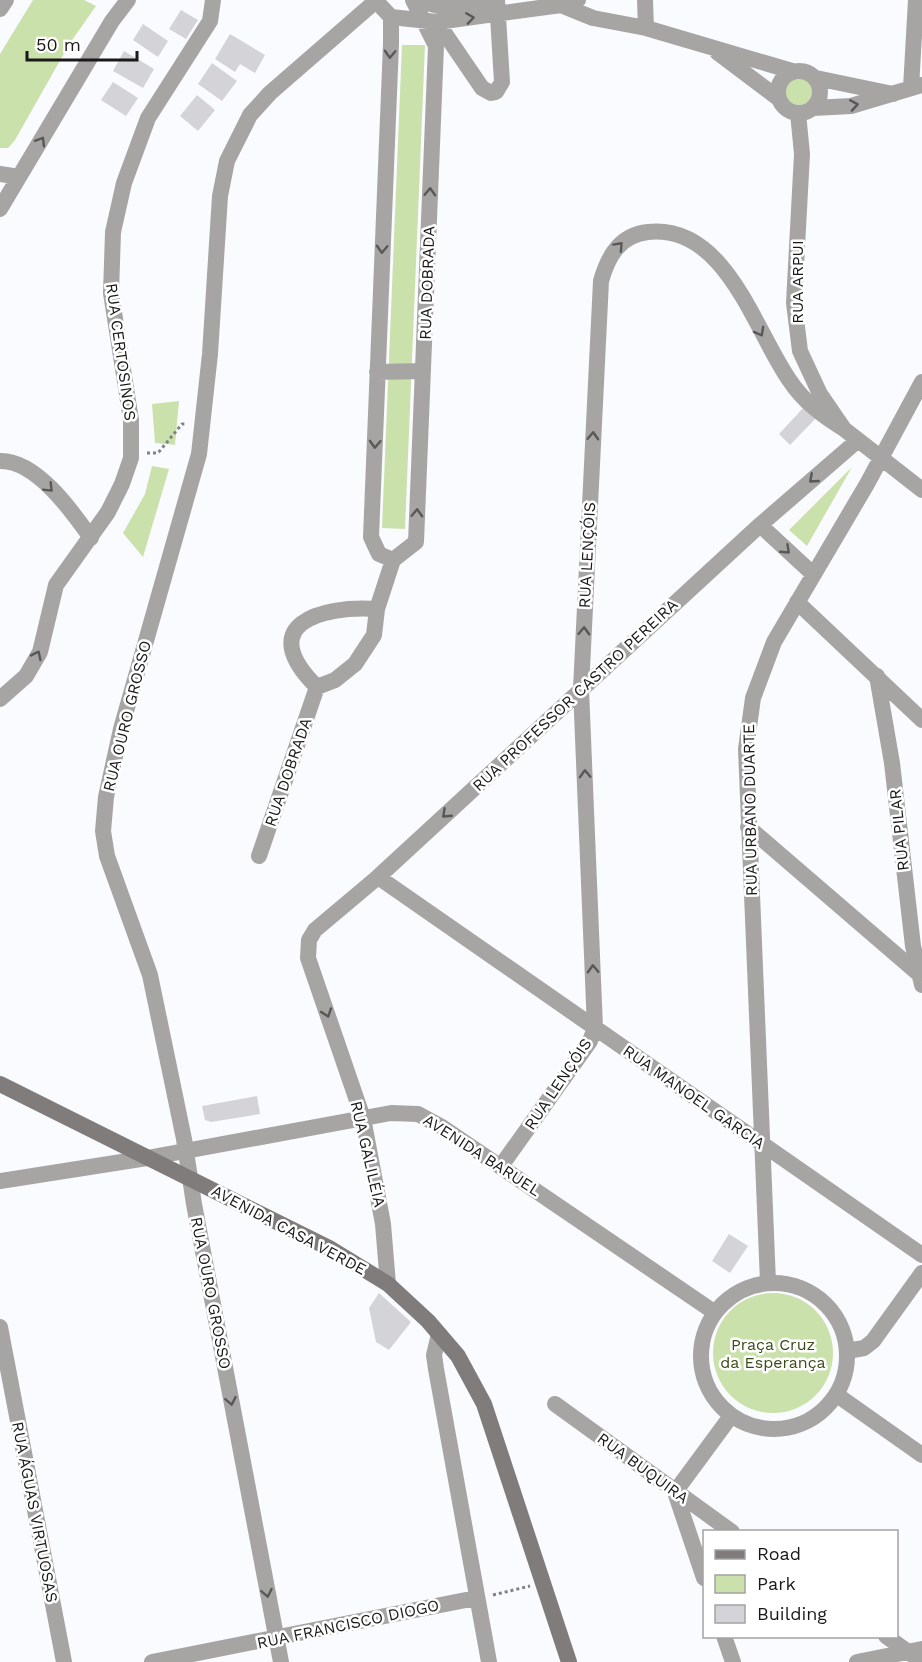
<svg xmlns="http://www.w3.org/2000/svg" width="922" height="1662" font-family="'Work Sans',sans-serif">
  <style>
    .green { fill: #cbe1ac }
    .building { fill: #d4d4d8 }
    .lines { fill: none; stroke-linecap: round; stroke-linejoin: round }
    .path { stroke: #828284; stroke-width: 3; stroke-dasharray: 3 3; stroke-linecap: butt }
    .minor { stroke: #a7a5a4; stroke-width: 16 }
    .tertiary { stroke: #a7a5a4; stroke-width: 16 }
    .secondary { stroke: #7f7c7b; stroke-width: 16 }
    .oneway { stroke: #595858 }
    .labels { text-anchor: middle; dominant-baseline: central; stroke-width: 5; stroke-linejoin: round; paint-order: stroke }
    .street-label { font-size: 16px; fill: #19191a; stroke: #fff }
    .park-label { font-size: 16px; fill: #394c17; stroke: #fff }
  </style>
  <rect width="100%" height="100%" fill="#fafbff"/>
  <!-- green -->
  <path class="green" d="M33,0H84L96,6L70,43L15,140L8,148H0V54Z
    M402,45H425L405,529L382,528Z
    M785 91a14 14 0 1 1 28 0a14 14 0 1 1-28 0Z
    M179,401L175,445L155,443L152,404Z
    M152,466L169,469L143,557L123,533L145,494Z
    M852,467L807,546L789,530Z
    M713 1353a60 60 0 1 1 120 0a60 60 0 1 1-120 0Z"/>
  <!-- building -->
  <path class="building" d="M181,10L198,20L186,39L169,29Z
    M143,24L168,41L158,57L133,40Z
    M230,34L265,55L255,73L240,64L235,72L215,59Z
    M124,51L154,69L143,88L113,71Z
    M212,63L237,81L222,101L198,84Z
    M113,82L138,98L126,116L101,100Z
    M197,95L215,110L198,131L180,116Z
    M804,407L816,418L790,445L779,434Z
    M257,1096L260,1114L211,1122L205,1120L202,1106Z
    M729,1234L748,1246L730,1273L712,1261Z
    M379,1293L411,1322L389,1350L376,1342L369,1308Z"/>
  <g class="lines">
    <!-- path -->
    <path class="path" d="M147,453H158L182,424H186
      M493,1595L530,1586"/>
    <!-- minor -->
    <path class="minor" d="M415,0L439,6L489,0
      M559,0L561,5L593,18L646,28L792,71
      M645,0L646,28
      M376,1L391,17V44L371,537L379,554L393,560L416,542L436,46L413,0
      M0,9L6,0
      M391,17L437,22L561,5L578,0
      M437,22L482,88L491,93L496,92L502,82L497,0
      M717,52L778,98
      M778 92a21 21 0 1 1 42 0a21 21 0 1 1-42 0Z
      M816,78L893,94
      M911,88L916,0
      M813,108L851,106L922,85
      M798,113L802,154L794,303L800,351L820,394L844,429L922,490
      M0,174L19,177
      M0,209L112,21L128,0
      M377,372L423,371
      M0,461C36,460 72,511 91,538
      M760,525L813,574
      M797,602L922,720
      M877,676L892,763L913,946L922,985
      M317,687L335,680L355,664L374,635L377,609L393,560
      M317,687C254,625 320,605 377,609
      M0,699L26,676L40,652L56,585L108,512L122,484L131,458V420L111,293L113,232L124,183L148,118L210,21L213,0
      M748,827L920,975
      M259,856L317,687
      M378,877L922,1255
      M501,1166L590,1041L595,1028L581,689L601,281C608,256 620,235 648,232C726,224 754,330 790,381C804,402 823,416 844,429
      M768,1282L746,749L753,698L774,642L867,484L922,382
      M388,1284L383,1224L363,1118L308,958L309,940L315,930L378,877L760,525L857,441
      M439,1334L434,1355L436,1369L489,1662
      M847,1351L864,1348L873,1341L922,1273
      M555,1404L732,1532
      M704,1578L675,1492L731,1416
      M724,1636L733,1662
      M886,1636L922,1662
      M152,1662L476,1598
      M857,1662L922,1649"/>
    <!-- tertiary -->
    <path class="tertiary" d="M0,1181L147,1158L391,1113L418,1114L442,1127L714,1312
      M701 1356a73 73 0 1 1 146 0a73 73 0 1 1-146 0Z
      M0,1327L64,1662
      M837,1395L922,1455
      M281,1662L194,1204L184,1139L150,975L107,856L103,831L106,797L121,729L199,454L210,354L220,196L227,161L250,115L270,93L377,0"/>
    <!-- secondary -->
    <path class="secondary" d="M0,1084L331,1249L388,1284L428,1321L458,1356L484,1404L569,1662"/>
  </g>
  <!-- one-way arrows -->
  <defs><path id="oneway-chevron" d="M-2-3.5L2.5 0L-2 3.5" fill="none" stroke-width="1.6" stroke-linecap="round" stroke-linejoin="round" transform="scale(1.5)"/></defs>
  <g class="oneway">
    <use href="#oneway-chevron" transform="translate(470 18) rotate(-8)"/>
    <use href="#oneway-chevron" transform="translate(390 54) rotate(92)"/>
    <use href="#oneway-chevron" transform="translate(854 105) rotate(-9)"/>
    <use href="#oneway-chevron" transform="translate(41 141) rotate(-59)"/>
    <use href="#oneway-chevron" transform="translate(430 192) rotate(-88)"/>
    <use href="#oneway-chevron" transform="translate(619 246) rotate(-47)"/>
    <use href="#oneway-chevron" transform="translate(382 249) rotate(92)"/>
    <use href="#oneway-chevron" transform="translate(760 332) rotate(61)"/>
    <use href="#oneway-chevron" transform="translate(593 436) rotate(-87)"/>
    <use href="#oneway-chevron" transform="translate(375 444) rotate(93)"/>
    <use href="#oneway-chevron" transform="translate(813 479) rotate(139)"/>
    <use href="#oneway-chevron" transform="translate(49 488) rotate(45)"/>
    <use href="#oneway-chevron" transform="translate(417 513) rotate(-88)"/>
    <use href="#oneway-chevron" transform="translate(786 550) rotate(43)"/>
    <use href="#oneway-chevron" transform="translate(584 631) rotate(-88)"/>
    <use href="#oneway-chevron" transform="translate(37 655) rotate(-64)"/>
    <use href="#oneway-chevron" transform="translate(585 774) rotate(-92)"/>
    <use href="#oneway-chevron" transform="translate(446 814) rotate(137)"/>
    <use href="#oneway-chevron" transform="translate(593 969) rotate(-92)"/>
    <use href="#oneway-chevron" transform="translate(327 1013) rotate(71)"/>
    <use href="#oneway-chevron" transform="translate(231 1401) rotate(79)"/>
    <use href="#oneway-chevron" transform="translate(267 1593) rotate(79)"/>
  </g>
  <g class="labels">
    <!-- street labels -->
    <g class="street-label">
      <text transform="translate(797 282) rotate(-90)">RUA ARPUI</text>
      <text transform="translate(427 283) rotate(-88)">RUA DOBRADA</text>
      <text transform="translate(121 352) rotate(82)">RUA CERTOSINOS</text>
      <text transform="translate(587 555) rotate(-87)">RUA LENÇÓIS</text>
      <text transform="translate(575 695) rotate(-43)">RUA PROFESSOR CASTRO PEREIRA</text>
      <text transform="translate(127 716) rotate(-76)">RUA OURO GROSSO</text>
      <text transform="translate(288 772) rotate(-71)">RUA DOBRADA</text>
      <text transform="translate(750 810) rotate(-91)">RUA URBANO DUARTE</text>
      <text transform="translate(899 830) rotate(-96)">RUA PILAR</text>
      <text transform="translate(558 1084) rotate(-56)">RUA LENÇÓIS</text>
      <text transform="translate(694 1097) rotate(35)">RUA MANOEL GARCIA</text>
      <text transform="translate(368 1154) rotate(77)">RUA GALILÉIA</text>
      <text transform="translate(482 1155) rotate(33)">AVENIDA BARUEL</text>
      <text transform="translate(289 1230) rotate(28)">AVENIDA CASA VERDE</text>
      <text transform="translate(211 1293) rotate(79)">RUA OURO GROSSO</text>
      <text transform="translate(643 1468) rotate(36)">RUA BUQUIRA</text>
      <text transform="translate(35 1512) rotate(79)">RUA ÁGUAS VIRTUOSAS</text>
      <text transform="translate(348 1624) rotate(-12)">RUA FRANCISCO DIOGO</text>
    </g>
    <!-- park labels -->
    <g class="park-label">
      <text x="773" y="1344">Praça Cruz<tspan x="773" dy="18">da Esperança</tspan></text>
    </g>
  </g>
  <!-- legend -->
  <rect x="703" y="1530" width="195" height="108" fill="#ffffff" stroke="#a3a3a3" stroke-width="1.5"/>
  <rect x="715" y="1550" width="30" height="9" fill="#7f7c7b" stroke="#a3a3a3" stroke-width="1.5"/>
  <text x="757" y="1560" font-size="18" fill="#19191a">Road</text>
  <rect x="715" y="1575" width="30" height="18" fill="#cbe1ac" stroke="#a3a3a3" stroke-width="1.5"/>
  <text x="757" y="1590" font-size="18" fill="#19191a">Park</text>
  <rect x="715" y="1605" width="30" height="18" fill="#d4d4d8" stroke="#a3a3a3" stroke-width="1.5"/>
  <text x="757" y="1620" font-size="18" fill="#19191a">Building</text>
  <!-- scale -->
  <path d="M27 51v9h110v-9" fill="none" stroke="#19191a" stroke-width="3"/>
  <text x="36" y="51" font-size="18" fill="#19191a" stroke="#ffffff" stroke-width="4.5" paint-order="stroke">50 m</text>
</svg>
